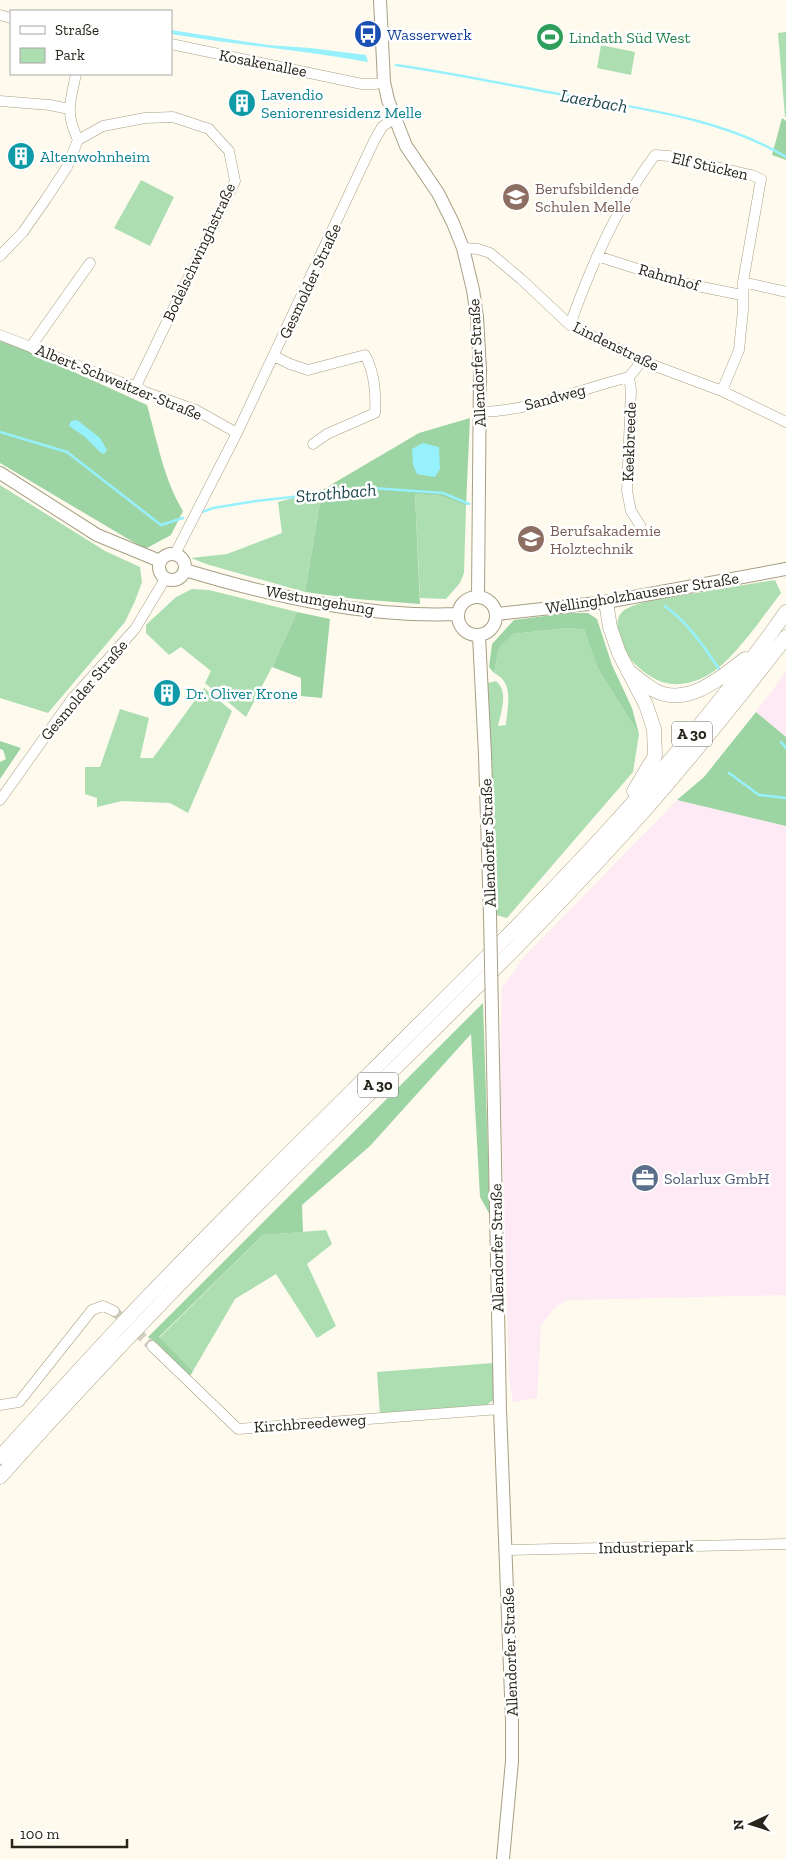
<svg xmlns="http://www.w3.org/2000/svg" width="786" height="1859" font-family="'Zilla Slab',serif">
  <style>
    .industrial { fill: #fdeaf4 }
    .green { fill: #acdeb2 }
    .forest { fill: #9dd4a4 }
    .water { fill: #97f1fd }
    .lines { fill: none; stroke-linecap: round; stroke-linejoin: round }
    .stream { stroke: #97f1fd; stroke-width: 2.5 }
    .minor-tunnel { stroke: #d3cfc4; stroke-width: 10; stroke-dasharray: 10 5; stroke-linecap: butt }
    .minor-casing { stroke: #a79f83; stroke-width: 11 }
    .major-casing { stroke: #a79f83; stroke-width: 14 }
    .highway-casing { stroke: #a79f83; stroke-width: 15 }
    .minor { stroke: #fff; stroke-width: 10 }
    .major { stroke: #fff; stroke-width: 12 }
    .highway { stroke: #fff; stroke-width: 14 }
    .major-bridge-casing { stroke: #a79f83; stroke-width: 14; stroke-linecap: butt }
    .major-bridge { stroke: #fff; stroke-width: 12 }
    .labels { text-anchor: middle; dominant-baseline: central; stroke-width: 5; stroke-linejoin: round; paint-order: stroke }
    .shield { fill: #fff; stroke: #68665f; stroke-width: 1 }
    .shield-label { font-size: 15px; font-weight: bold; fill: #28251a }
    .transit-label { font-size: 16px; fill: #164399; stroke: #fff; text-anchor: start }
    .leisure-label { font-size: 16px; fill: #27864d; stroke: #fff; text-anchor: start }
    .street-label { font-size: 16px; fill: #28251a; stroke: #fff }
    .culture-label { font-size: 16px; fill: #0d838f; stroke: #fff; text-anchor: start }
    .education-label { font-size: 16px; fill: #785e54; stroke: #fff; text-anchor: start }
    .service-label { font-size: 16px; fill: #4e5e75; stroke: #fff; text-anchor: start }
    .water-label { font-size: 18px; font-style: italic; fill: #1f494e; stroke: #fff }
  </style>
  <rect width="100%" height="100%" fill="#fefaee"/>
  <!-- industrial -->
  <path class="industrial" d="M786,672V737L756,712Z
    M677,800L786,826V1295L567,1300L554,1308L541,1326L537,1398L513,1402L509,1378L500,1063L502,988L524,957Z"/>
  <!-- green -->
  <path class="green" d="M786,32V117H785L778,33Z
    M601,45L635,52L631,75L597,68Z
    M141,180L174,197L150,246L114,228Z
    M0,485L105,551L140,567L142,582L135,601L125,622L48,713L0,698Z
    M322,490L305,592L206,564L191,558L227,554L282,533L278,502Z
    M415,494L441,496L466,506L464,573L460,583L446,599L420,598Z
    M775,580L781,593C764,615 732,662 708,675C698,681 684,685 672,684C659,683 645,674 636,665C624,654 607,619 626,609C641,601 661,599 678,596C710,591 742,585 775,580Z
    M192,589L209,590L297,612L272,667L246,717L205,683L211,671L181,647L169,655L146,633V625L176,597Z
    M568,628L586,630L598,669L639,734L633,772L507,918L496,915L488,683L496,681C509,691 501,712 498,726L506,725C507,706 515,683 494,673L499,646L513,634Z
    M204,688L232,711L188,813L170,803L122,801L97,807V798L85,794V767H100L120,709L149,718L140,758H153Z
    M326,1230L332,1244L307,1264L336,1326L317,1338L276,1274L235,1299L193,1371L159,1338L263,1235Z
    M493,1363L495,1399L485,1406L380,1415L377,1372Z"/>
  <!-- forest -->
  <path class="forest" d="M782,118L786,121V160L772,155Z
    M0,341L30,352L147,405C157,440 164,480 183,511L171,535L145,549L0,463Z
    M470,418L466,506L441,496L415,494L420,604L356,599L305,592L322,490L419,433Z
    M297,612L330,619L322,698L301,696V678L272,667Z
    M569,613H588L597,619L612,665L632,708L639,734L598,669L585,630L568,628L513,634L499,647L494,673L489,667L492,644L514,620Z
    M756,712L786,737V826L677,800L704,777Z
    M0,741L21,748L0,779V762L6,759L3,750L0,749Z
    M483,1003L490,1215L480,1197L471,1034L370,1146L302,1205L303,1232L263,1235L159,1337L193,1371L190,1376L148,1337Z"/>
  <!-- water -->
  <path class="water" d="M171,30L268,45L310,48L366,55L368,62C303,50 237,45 171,34Z
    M77,420L100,438L107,450L104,454L100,452L84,436L69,426L71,421Z
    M423,443L439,447L440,469L435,477L417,474L413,465L412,449Z"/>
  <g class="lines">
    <!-- stream -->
    <path class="stream" d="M396,65C452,73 508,85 564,95C637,108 722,118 786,157
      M0,432L67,452L161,525L183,518
      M202,512L213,508L256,501L372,488L443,493L469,504
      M665,606C688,623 703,645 719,669
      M781,742L786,748
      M729,773L759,795L786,798"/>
    <!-- minor-tunnel -->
    <path class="minor-tunnel" d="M114,1311L152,1346"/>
    <!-- minor casing -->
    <g class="minor-casing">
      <path id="minor" d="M0,15L11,18
        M171,44L362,84H376L384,82
        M76,74C70,103 65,112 78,140
        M0,101L50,105L69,109
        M463,248L478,249L490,253L521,279L570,325L642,361L722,391L786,422
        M0,256L23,232L46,199L67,167L78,140L103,126L145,118L173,117L209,129L229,151L235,181L136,386
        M597,256L682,283L742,295
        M743,282L786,292
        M570,325C591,265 617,206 655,155L669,156L751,175L761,179L743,282V310L739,350L722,391
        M0,335L125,384L136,386L145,392L196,410L237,433
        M32,348L34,342L90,263
        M274,356L290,364L308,370L365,355C374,371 376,394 375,413L327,434L313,444
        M480,412C532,411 580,389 629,377
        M640,525L631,511L627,491L631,390L629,377L642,361
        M175,554L237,433L374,141L382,127L394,118
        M0,800L72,699L135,629L165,579
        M152,1346L238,1429L500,1409
        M0,1405L19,1402L92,1310L103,1306L114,1311
        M506,1550L786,1544"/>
    </g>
    <!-- major casing -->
    <g class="major-casing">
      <path id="major" d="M380,0L384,82L388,100L406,146L438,193L453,223L463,248L473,290L477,317L480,369L478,597
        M0,473L97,535L160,561
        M159 567a13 13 0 1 1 26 0a13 13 0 1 1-26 0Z
        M185,570C271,596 367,618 458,614
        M458 616a19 19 0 1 1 38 0a19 19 0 1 1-38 0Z
        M497,614L606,602L786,569
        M479,636L485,755L490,915
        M492,1013L500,1409L512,1721V1761L503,1859"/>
    </g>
    <!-- highway casing -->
    <g class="highway-casing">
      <path id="highway" d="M606,602L610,627L619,653L646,705L654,729L655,756L634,791
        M631,673C638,679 646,685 654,690C686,708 721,678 745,659
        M0,1457C39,1414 78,1371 118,1328C200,1241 286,1157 371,1072C517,927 667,782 786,612
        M0,1477C91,1375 186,1276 283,1179C404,1058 529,940 643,812C693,755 740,697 786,637"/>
    </g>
    <!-- minor -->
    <use href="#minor" class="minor"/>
    <!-- major -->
    <use href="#major" class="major"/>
    <!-- highway -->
    <use href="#highway" class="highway"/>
    <!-- major-bridge casing -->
    <g class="major-bridge-casing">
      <path id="major-bridge" d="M490,915L492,1013"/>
    </g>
    <!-- major-bridge -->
    <use href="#major-bridge" class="major-bridge"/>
  </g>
  <!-- icons -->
  <defs>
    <g id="bus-disc" transform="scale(1.4375)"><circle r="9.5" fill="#1a4fb4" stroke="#fff"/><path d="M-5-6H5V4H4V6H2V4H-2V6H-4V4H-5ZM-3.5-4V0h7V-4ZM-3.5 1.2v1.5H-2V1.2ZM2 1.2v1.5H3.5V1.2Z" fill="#fff"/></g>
    <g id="stadium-disc" transform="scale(1.4375)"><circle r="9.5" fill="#2e9e5b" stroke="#fff"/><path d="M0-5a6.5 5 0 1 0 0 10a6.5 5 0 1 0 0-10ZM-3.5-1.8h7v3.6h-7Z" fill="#fff"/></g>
    <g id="building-disc" transform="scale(1.4375)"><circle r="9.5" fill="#0f9aa8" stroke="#fff"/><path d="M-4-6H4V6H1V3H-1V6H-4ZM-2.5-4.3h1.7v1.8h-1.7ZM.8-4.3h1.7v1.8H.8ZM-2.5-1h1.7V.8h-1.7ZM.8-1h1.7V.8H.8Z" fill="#fff"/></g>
    <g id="school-disc" transform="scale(1.4375)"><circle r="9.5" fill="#8d6e63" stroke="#fff"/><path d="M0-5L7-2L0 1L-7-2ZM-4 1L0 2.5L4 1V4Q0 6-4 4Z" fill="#fff"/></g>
    <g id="university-disc" transform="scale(1.4375)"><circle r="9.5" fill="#8d6e63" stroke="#fff"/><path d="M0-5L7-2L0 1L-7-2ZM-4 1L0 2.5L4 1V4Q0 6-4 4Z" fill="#fff"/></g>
    <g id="office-disc" transform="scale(1.4375)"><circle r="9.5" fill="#5c6f8a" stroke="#fff"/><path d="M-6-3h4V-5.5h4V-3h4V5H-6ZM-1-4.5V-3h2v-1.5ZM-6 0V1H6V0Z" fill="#fff"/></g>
  </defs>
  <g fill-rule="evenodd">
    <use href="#bus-disc" x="368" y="34"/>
    <use href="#stadium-disc" x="550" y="37"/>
    <use href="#building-disc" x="242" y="103"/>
    <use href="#building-disc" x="21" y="156"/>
    <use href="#school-disc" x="516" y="197"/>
    <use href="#university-disc" x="531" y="539"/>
    <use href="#building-disc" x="167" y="693"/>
    <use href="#office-disc" x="645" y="1178"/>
  </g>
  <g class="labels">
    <!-- shield labels -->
    <g class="shield">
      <rect x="672" y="721.5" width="40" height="25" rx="4"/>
      <rect x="358" y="1072.5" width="40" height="25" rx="4"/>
    </g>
    <g class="shield-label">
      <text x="692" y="734">A 30</text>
      <text x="378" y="1085">A 30</text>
    </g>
    <!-- transit labels -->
    <g class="transit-label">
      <text x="387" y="34">Wasserwerk</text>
    </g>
    <!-- leisure labels -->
    <g class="leisure-label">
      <text x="569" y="37">Lindath Süd West</text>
    </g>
    <!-- street labels -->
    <g class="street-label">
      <text transform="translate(263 63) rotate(11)">Kosakenallee</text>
      <text transform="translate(710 166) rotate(13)">Elf Stücken</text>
      <text transform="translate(199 252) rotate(-65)">Bodelschwinghstraße</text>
      <text transform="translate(669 277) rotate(16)">Rahmhof</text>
      <text transform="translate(310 281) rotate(-65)">Gesmolder Straße</text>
      <text transform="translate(616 346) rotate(26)">Lindenstraße</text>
      <text transform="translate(477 363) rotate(-93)">Allendorfer Straße</text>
      <text transform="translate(119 382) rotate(22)">Albert-Schweitzer-Straße</text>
      <text transform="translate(555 397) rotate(-15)">Sandweg</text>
      <text transform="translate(629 442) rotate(-88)">Keekbreede</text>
      <text transform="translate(642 593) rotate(-9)">Wellingholzhausener Straße</text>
      <text transform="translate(320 600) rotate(10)">Westumgehung</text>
      <text transform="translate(84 690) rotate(-50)">Gesmolder Straße</text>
      <text transform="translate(488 843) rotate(-92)">Allendorfer Straße</text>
      <text transform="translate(497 1248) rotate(-91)">Allendorfer Straße</text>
      <text transform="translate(310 1423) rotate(-4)">Kirchbreedeweg</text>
      <text transform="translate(646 1547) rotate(-1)">Industriepark</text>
      <text transform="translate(510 1652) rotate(-92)">Allendorfer Straße</text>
    </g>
    <!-- culture labels -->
    <g class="culture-label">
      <text x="261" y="94">Lavendio<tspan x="261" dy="18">Seniorenresidenz Melle</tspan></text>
      <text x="40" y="156">Altenwohnheim</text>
      <text x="186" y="693">Dr. Oliver Krone</text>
    </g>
    <!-- education labels -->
    <g class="education-label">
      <text x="535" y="188">Berufsbildende<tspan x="535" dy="18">Schulen Melle</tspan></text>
      <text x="550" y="530">Berufsakademie<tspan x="550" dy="18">Holztechnik</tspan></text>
    </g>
    <!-- service labels -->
    <g class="service-label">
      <text x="664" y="1178">Solarlux GmbH</text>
    </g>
    <!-- water labels -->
    <g class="water-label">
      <text transform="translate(594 101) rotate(10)">Laerbach</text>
      <text transform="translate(336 493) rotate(-5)">Strothbach</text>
    </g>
  </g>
  <!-- legend -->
  <rect x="10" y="10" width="162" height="65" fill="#ffffff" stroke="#a9a8a3"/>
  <rect x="20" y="26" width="25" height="8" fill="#ffffff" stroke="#a9a8a3"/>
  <text x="55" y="35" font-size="15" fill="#28251a">Straße</text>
  <rect x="20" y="48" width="25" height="15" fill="#acdeb2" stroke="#a9a8a3"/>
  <text x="55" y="60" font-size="15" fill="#28251a">Park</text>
  <!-- north arrow -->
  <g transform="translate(751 1824) rotate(266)" stroke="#ffffff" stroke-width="4" paint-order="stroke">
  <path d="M0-4L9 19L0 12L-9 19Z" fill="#28251a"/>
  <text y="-8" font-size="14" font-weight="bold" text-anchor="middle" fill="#28251a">N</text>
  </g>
  <!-- scale -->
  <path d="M12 1839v8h115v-8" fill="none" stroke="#28251a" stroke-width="2.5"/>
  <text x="20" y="1839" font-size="15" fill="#28251a" stroke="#ffffff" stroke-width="4" paint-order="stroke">100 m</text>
</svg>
